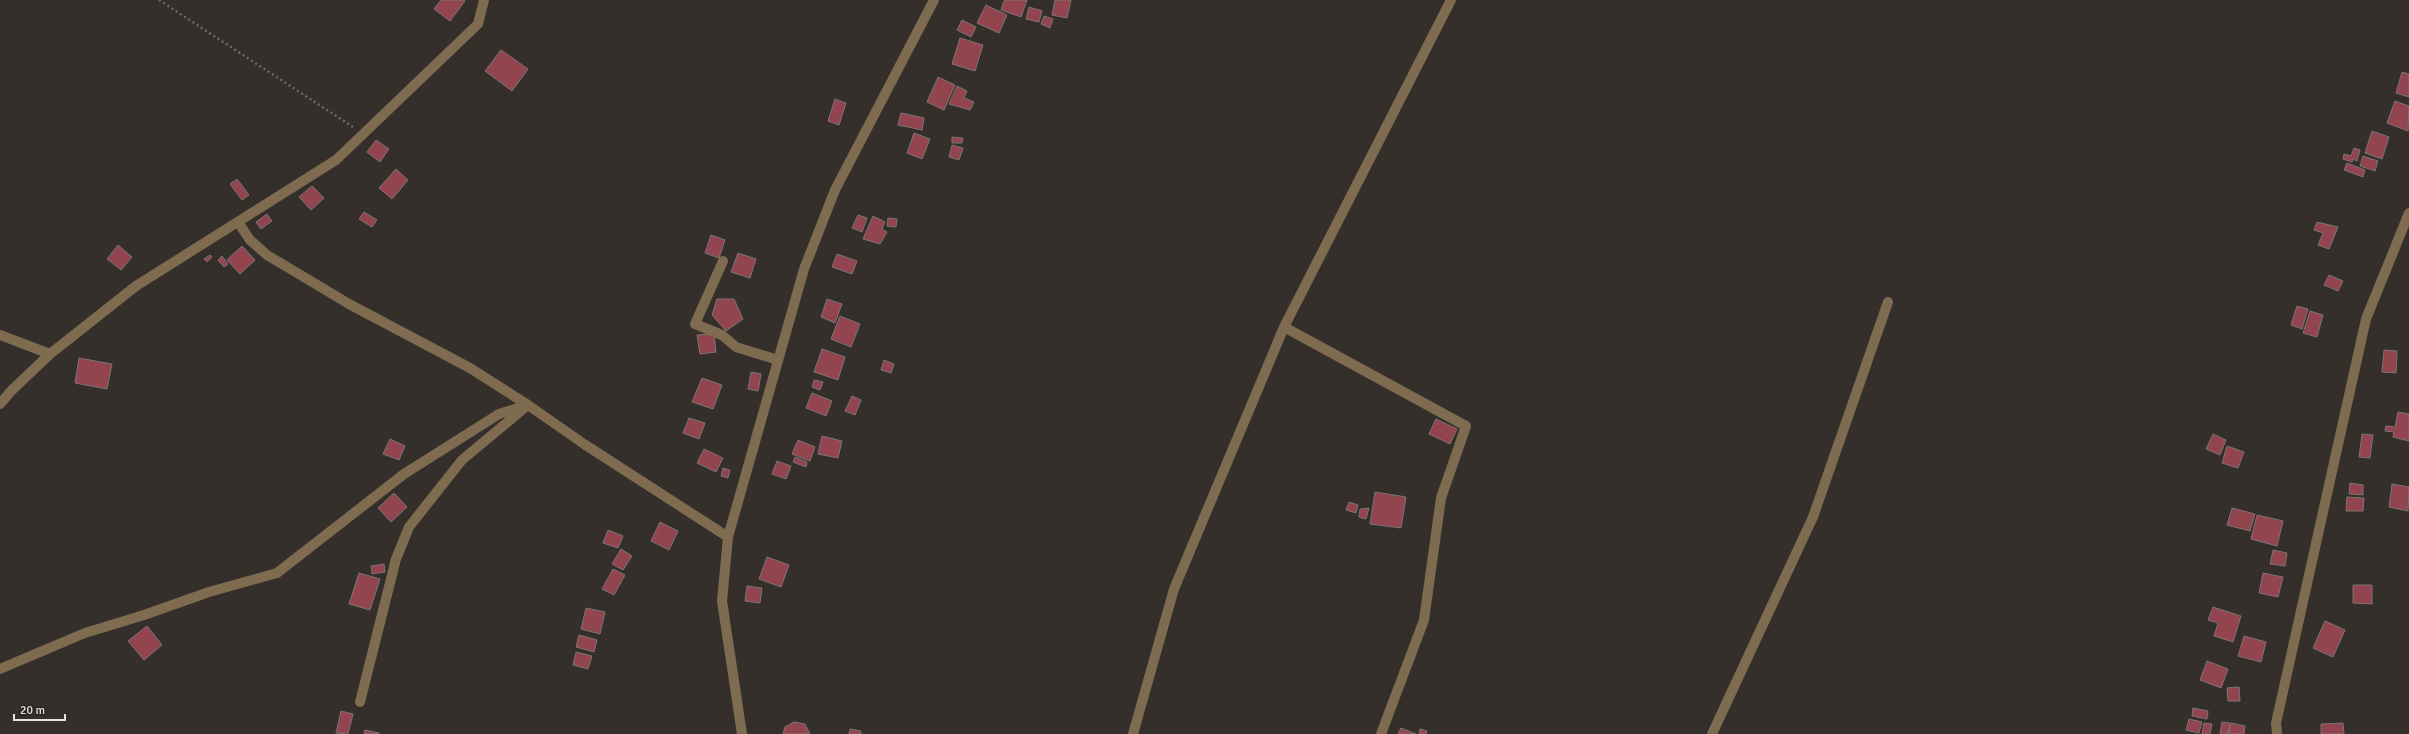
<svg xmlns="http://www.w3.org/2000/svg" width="2409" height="734" font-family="Signika,sans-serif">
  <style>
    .building { fill: #92454f; stroke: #7d7475 }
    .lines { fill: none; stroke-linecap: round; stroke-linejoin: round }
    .path { stroke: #6e6966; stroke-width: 2.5; stroke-dasharray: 2 3; stroke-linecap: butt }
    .minor { stroke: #7e6b50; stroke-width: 10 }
  </style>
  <rect width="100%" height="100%" fill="#352f2c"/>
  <!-- building -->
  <path class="building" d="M441,0H463L465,1L450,21L434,9Z
    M1008,0H1027L1021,17L1001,10L1004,1Z
    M1055,0H1071L1067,18L1052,15Z
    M986,5L1007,15L999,33L977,23Z
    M1029,7L1042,11L1039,22L1026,19Z
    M1044,16L1053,19L1050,28L1041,24Z
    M962,20L976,27L971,37L957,30Z
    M960,38L983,45L975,71L952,64Z
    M501,50L528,69L512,91L485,71Z
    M2402,72L2409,74V97L2396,93Z
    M938,77L955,85L944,110L927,102Z
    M957,86L967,91L964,98L974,102L970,110L949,104Z
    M835,99L846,103L839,125L828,121Z
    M2395,101L2409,106L2408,131L2387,123Z
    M901,113L924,118L922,130L898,125Z
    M2372,131L2389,137L2382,159L2365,153Z
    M914,133L930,139L922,159L907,153Z
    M952,137L963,138L962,143H952Z
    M376,140L389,149L380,162L367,152Z
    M952,145L963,148L959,160L949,157Z
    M2354,148L2360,150L2357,161L2353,159L2352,162L2343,159L2344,154L2351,156Z
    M2363,156L2378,161L2375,171L2360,166Z
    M2347,163L2365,170L2363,177L2344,170Z
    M396,169L408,180L392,199L379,188Z
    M237,179L249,195L242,200L230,184Z
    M312,186L324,198L311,210L299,197Z
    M364,212L377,220L372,227L359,219Z
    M267,214L272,221L261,229L256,222Z
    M858,215L867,218L862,232L852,228Z
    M873,216L885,222L882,229L887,232L880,244L863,239Z
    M888,218L897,219L896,227L887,226Z
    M2317,222L2338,227L2329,249L2318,245L2323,233L2314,230Z
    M711,235L725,240L719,258L705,253Z
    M118,245L132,257L121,270L107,259Z
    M242,246L255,260L240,274L227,260Z
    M738,253L756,259L750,278L731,272Z
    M837,254L857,261L852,274L832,267Z
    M210,255L212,257L207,262L204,259Z
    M222,256L228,264L224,267L218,260Z
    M2329,275L2343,281L2338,291L2324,285Z
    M717,299H734L743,319L726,331L712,315Z
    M827,299L842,304L835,323L821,317Z
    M2297,306L2308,309L2302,329L2291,325Z
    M2310,311L2323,315L2317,337L2303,333Z
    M840,316L860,324L851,347L831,339Z
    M714,334L716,352L700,354L697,335Z
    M822,349L845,357L838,380L814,372Z
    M2384,350L2397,351L2396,373L2382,372Z
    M79,358L112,364L107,389L75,383Z
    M884,360L894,364L891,373L881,370Z
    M751,372L761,374L758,391L748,389Z
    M702,378L722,385L713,409L692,402Z
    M814,380L823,382L820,390L812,387Z
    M812,393L832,401L826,416L806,408Z
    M852,396L861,400L855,415L845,411Z
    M2398,412L2409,414V441L2393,437L2394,432L2385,431L2386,426L2395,427Z
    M689,418L705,423L699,439L683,433Z
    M1436,419L1457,429L1450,444L1429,434Z
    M2213,434L2226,440L2220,455L2206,449Z
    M2362,434L2373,435L2370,458L2359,457Z
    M822,436L842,441L838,458L818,454Z
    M390,439L405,446L399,460L383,454Z
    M798,440L815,447L810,461L792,454Z
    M2227,446L2244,452L2238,468L2222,463Z
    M704,449L723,458L716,472L697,463Z
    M795,457L807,462L806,467L793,462Z
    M777,461L791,466L786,479L772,474Z
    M723,468L730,470L728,478L721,476Z
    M2350,483L2363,485V495L2349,494Z
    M2392,484L2409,487L2408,511L2389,507Z
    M1375,492L1406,497L1401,528L1370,524Z
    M394,493L407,507L391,522L378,508Z
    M2347,497L2364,498L2363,511H2346Z
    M1349,502L1358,505L1356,513L1346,510Z
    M1369,508L1366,519L1359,517L1360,509Z
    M2232,508L2255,514L2250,531L2227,525Z
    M2257,515L2283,521L2277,546L2251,539Z
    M660,522L678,531L669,550L651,541Z
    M608,530L623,536L618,548L603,543Z
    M621,549L632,556L623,570L612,564Z
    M2273,550L2287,553L2285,566L2270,564Z
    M767,557L789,565L781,587L759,579Z
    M384,564L385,572L372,574L371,566Z
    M613,569L625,575L614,595L602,589Z
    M359,573L380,579L370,610L349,604Z
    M2263,573L2283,577L2278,597L2259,593Z
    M2353,585H2372V604L2353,603Z
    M747,586L762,588L760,603L745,601Z
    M2213,607L2241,616L2233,642L2214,636L2218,623L2208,620Z
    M586,608L605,612L600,634L581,629Z
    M2325,621L2345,630L2333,657L2313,648Z
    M147,626L162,645L144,660L128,641Z
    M579,635L597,640L594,652L576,647Z
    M2244,636L2266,642L2261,662L2238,656Z
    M576,652L592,656L588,669L573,665Z
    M2207,661L2228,669L2221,688L2200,680Z
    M2239,687L2240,701H2228L2227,688Z
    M2193,708L2208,711L2207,719L2192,716Z
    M341,711L353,714L348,734L336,733Z
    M2189,719L2202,722L2199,733L2186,730Z
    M794,722L805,724L810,734H783L785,727Z
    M2222,722L2230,723L2228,734H2220Z
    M2204,723L2212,724L2210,734H2202Z
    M2231,723L2245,726L2244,734H2229Z
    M2343,723L2344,734H2321V724Z
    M1401,728L1416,734H1398Z
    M850,729L861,731V734H849Z
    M1420,729L1427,731L1426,734H1419Z
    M365,730L379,733V734H364Z"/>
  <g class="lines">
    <!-- path -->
    <path class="path" d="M159,0L353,127"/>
    <!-- minor -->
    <path class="minor" d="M723,261L695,324L722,335L736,347L778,360
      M1284,327L1466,426L1441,498L1424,620L1381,734
      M0,335L50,354
      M0,404L11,391L50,354L136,286L336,160L478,24L484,0
      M0,669L85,633L144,615L209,592L277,573L404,474L499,414L528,405L470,368L349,304L267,255L250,240L238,222
      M360,702L396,559L409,527L462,460L528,405L584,444L728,537
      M742,734L722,601L728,537L804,269L835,190L934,0
      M1133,734L1174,589L1284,327L1451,0
      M1712,734L1813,517L1888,302
      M2277,734L2276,723L2366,319L2409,213"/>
  </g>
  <!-- scale -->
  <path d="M14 714v6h51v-6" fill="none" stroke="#e6e2e1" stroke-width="2"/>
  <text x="20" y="714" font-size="12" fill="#e6e2e1" stroke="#2b2522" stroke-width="3" paint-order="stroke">20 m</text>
</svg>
